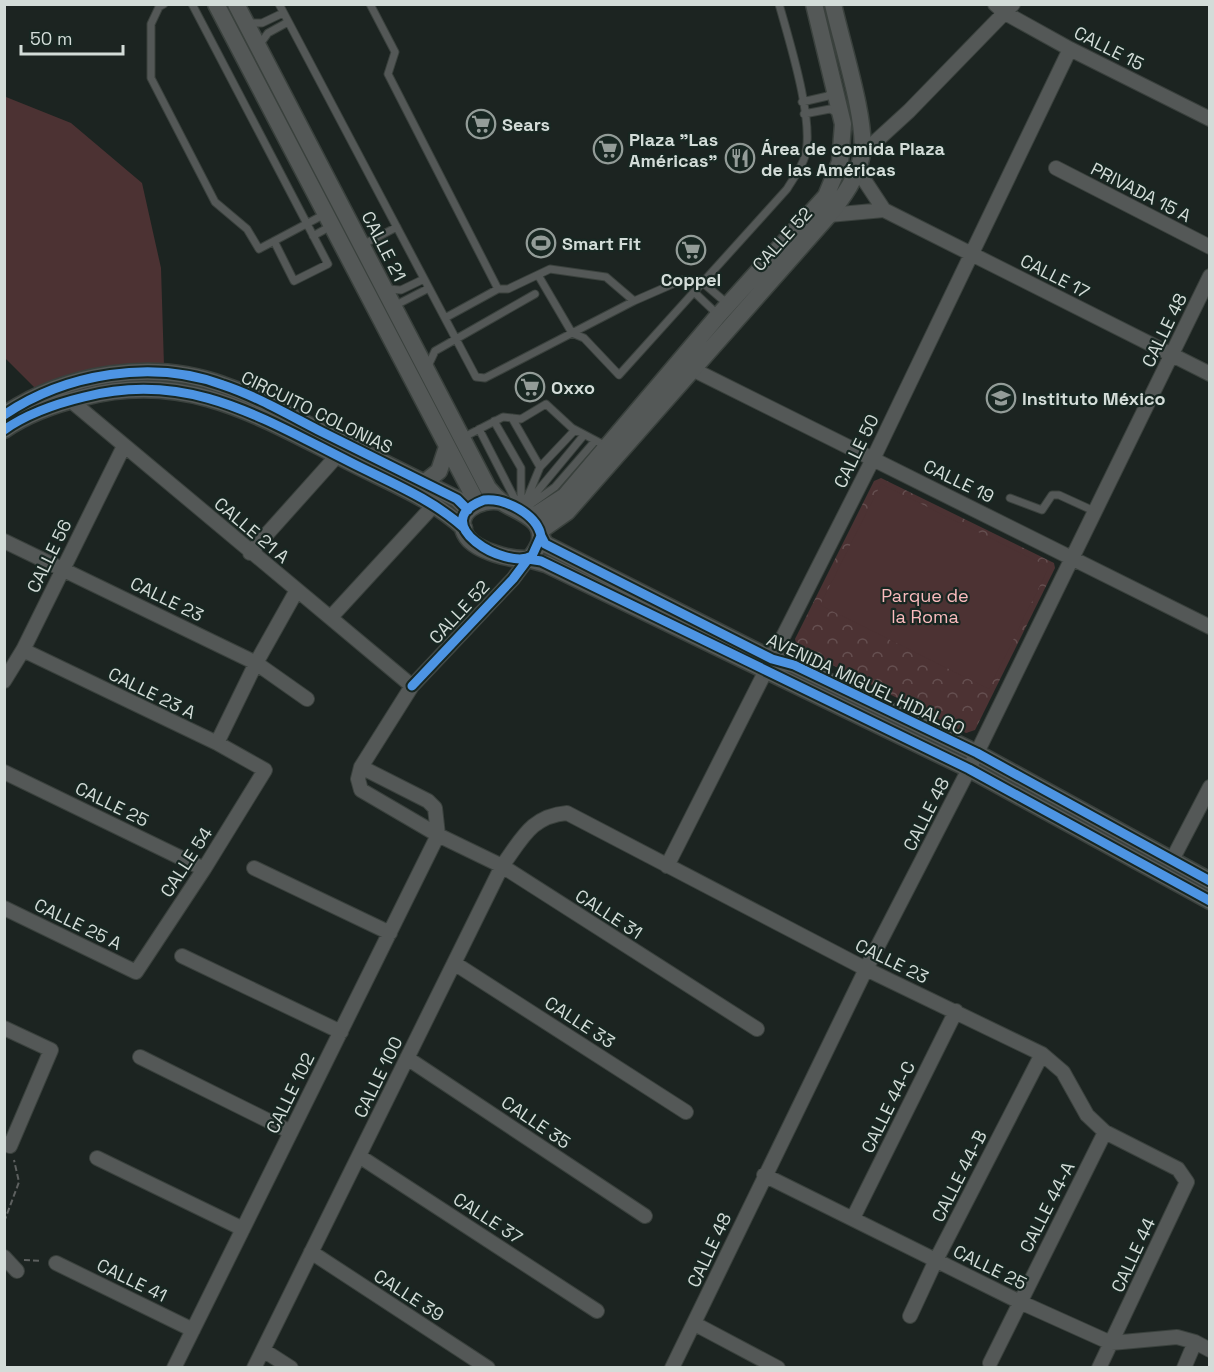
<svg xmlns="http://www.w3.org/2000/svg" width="1214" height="1372" font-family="'Space Grotesk',sans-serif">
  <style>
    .park { fill: url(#park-crowns) }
    .pitch { fill: #4c3233 }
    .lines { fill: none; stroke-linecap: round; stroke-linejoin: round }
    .service-casing { stroke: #3a413d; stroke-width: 9 }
    .minor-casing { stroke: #3a413d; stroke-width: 16 }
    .tertiary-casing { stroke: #3a413d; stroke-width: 19 }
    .path { stroke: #5d605f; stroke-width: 2; stroke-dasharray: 6 3; stroke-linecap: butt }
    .service { stroke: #545857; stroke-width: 7 }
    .minor { stroke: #545857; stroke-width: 14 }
    .tertiary { stroke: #545857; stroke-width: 16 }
    .cycleway-casing { stroke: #182722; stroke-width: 13 }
    .cycleway { stroke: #4d94e3; stroke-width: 9 }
    .labels { text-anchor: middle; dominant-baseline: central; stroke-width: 4.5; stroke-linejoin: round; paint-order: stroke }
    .street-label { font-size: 18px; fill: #d3dcd8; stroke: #182722 }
    .poi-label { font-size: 18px; font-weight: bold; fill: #d3dcd8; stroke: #182722; text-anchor: start }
    .park-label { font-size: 18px; fill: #fabbbd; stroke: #182722 }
  </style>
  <defs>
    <pattern id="park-crowns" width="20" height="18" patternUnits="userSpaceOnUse" patternTransform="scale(1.5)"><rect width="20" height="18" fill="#4c3233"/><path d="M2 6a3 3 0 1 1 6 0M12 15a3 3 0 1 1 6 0" fill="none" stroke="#654f50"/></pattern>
  </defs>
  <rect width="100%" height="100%" fill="#1c2421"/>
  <!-- park -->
  <path class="park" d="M881,478L1054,563L1055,568L975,730L966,733L797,647L795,639L874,481Z"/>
  <!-- pitch -->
  <path class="pitch" d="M6,97L71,123L142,183L161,268L164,366L36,389L5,358Z
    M881,484L1049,567L989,689L820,605Z"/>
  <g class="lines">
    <!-- service casing -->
    <g class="service-casing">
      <path id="service" d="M164,4L159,7L151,24V78L215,202L247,229L259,249L325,214
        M192,4L328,264L294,281L274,241
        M279,4L476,377L485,378L634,301L682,280L702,282L723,300H730
        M370,4L395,52L388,74L498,289
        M246,23H262L283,13
        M260,44L268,33L288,22
        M802,102L828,96L832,91
        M804,114L830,109L839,114
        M313,236L331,226
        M362,245L397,227
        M538,275L572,333L584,338L619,375L787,189C793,179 802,167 805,156C815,122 789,40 779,4
        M387,289L401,290L424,279
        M694,292L713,310L716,317
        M394,306L429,288
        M445,318L498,289H508L550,269L606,277L634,301
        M428,366L435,351L535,294
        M512,418L540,467L575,430
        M494,421L521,468V511
        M479,429L519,507
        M462,438L503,417L521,419L546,404L572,428L606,446
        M1010,498L1042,510L1052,495H1059L1094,511
        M526,501L540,467
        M526,505L584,435
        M521,511L555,487L595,441"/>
    </g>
    <!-- minor casing -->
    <g class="minor-casing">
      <path id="minor" d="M995,4L1005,13L1070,49L1210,119
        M862,154L909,111L1013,4
        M1056,168L1210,247
        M857,169L884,210L1210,374
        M829,215L884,210
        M692,369L1210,627
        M70,400L412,686
        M4,541L256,663L307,699
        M250,553L344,448
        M528,559L513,579L412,686L361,767L358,779L361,790L438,835L502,866L757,1029
        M331,617L434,505
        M4,681L23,650L124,446
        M217,743L256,663L297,590
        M4,772L204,869
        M1172,860L1210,787
        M667,866L873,459L1070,49
        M254,868L390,933
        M4,908L136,972L204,869L265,770L217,743L23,650
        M182,956L341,1032
        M454,963L686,1112
        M4,1028L51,1050L10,1146L4,1143
        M140,1057L291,1132
        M407,1058L645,1216
        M359,1156L597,1311
        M97,1158L243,1229
        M764,1175L1020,1302L1111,1343L1177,1337L1195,1342L1210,1350
        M853,1218L956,1011
        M311,1252L488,1368
        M4,1257L17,1271
        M56,1263L193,1330
        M910,1316L936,1260L1042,1054
        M695,1324L778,1368
        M263,1350L291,1368
        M990,1363L1105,1132
        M174,1368L438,835L435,808L428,801L361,767
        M254,1368L502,866C522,839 531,816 567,813L866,969L1042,1054L1063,1072L1087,1115L1105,1132L1178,1169L1187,1182L1099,1368
        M672,1368L866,969L967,773L1210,276
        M1184,1368L1195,1342"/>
    </g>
    <!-- tertiary casing -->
    <g class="tertiary-casing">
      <path id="tertiary" d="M216,4L477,503
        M236,4L488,488C492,493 497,498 502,502C517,512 547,519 539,544C536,550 534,555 528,559C511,560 477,551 467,537C451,513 480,497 502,502
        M4,415C66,373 153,359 223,385C256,396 287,414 318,430C365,453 411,476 457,499L468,510
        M4,430C28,413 55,404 84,397C187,370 260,417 350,462C389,482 431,498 464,528
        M424,483L439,471L447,447
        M527,515L537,514L565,496L716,318L826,196L840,162L843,124L814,4
        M540,531L567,512L829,215C843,197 858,177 862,154C867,121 841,41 833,4
        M541,536L545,544L772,659L794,665L977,753L1210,881
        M528,559L546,564L969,769L1210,901"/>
    </g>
    <!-- path -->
    <path class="path" d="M4,1222L19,1182L14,1160
      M24,1260L42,1261"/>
    <!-- service -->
    <use href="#service" class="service"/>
    <!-- minor -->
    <use href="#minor" class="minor"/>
    <!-- tertiary -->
    <use href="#tertiary" class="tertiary"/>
    <!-- cycleway casing -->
    <g class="cycleway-casing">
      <path id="cycleway" d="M4,415C66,373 153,359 223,385C256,396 287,414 318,430C365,453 411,476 457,499L468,510
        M4,430C28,413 55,404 84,397C187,370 260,417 350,462C389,482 431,498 464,528
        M484,500C505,498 537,514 541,536L532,556C506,571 424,522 484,500Z
        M541,536L545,544L772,659L794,665L977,753L1210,881
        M412,686L513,579L528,559L541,561L969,769L1210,901"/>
    </g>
    <!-- cycleway -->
    <use href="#cycleway" class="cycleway"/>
  </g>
  <!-- icons -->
  <defs>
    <g id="supermarket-ring" transform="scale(1.5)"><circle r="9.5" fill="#182722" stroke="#939c98" stroke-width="1.5"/><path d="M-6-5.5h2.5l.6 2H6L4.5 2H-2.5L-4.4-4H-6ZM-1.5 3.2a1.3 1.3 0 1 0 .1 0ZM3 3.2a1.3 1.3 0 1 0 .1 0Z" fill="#939c98"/></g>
    <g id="restaurant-ring" transform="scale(1.5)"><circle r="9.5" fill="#182722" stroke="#939c98" stroke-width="1.5"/><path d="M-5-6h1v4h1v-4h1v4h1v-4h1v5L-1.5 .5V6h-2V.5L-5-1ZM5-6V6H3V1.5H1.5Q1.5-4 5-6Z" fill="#939c98"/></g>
    <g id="stadium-ring" transform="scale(1.5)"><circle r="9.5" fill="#182722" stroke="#939c98" stroke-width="1.5"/><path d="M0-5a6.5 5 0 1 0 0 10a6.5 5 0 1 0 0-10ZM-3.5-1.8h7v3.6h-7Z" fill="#939c98"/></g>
    <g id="school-ring" transform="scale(1.5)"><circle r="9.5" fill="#182722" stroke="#939c98" stroke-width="1.5"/><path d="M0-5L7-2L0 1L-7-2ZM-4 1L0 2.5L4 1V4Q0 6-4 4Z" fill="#939c98"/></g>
  </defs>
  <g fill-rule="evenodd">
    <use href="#supermarket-ring" x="481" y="124"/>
    <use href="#supermarket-ring" x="608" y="149"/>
    <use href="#restaurant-ring" x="740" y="158"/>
    <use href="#stadium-ring" x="541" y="243"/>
    <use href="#supermarket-ring" x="691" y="250"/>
    <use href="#supermarket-ring" x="530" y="387"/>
    <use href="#school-ring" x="1001" y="398"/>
  </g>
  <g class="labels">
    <!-- street labels -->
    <g class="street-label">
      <text transform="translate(1109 48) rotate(27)">CALLE 15</text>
      <text transform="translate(1141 192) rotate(27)">PRIVADA 15 A</text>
      <text transform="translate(782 239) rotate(-48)">CALLE 52</text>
      <text transform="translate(384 246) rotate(63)">CALLE 21</text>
      <text transform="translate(1055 276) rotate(27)">CALLE 17</text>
      <text transform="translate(1164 330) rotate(-64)">CALLE 48</text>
      <text transform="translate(317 412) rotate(26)">CIRCUITO COLONIAS</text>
      <text transform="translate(856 451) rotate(-64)">CALLE 50</text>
      <text transform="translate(959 481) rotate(26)">CALLE 19</text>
      <text transform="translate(252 530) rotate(40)">CALLE 21 A</text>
      <text transform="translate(49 556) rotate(-64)">CALLE 56</text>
      <text transform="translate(167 599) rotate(26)">CALLE 23</text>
      <text transform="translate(459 612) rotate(-47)">CALLE 52</text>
      <text transform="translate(866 684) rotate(25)">AVENIDA MIGUEL HIDALGO</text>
      <text transform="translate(152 693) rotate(26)">CALLE 23 A</text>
      <text transform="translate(112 804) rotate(26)">CALLE 25</text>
      <text transform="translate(926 814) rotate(-63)">CALLE 48</text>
      <text transform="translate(186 862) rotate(-57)">CALLE 54</text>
      <text transform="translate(609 914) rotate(33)">CALLE 31</text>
      <text transform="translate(78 924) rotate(26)">CALLE 25 A</text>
      <text transform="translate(892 961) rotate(26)">CALLE 23</text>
      <text transform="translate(580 1022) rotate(33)">CALLE 33</text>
      <text transform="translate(378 1077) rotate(-64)">CALLE 100</text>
      <text transform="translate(290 1093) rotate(-64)">CALLE 102</text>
      <text transform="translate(888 1107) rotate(-64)">CALLE 44-C</text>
      <text transform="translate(536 1122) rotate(34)">CALLE 35</text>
      <text transform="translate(959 1176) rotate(-63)">CALLE 44-B</text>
      <text transform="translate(1047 1207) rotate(-63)">CALLE 44-A</text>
      <text transform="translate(488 1218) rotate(33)">CALLE 37</text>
      <text transform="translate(709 1250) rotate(-65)">CALLE 48</text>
      <text transform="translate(1133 1255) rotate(-65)">CALLE 44</text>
      <text transform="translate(990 1267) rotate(26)">CALLE 25</text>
      <text transform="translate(132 1280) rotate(26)">CALLE 41</text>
      <text transform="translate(409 1295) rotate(33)">CALLE 39</text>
    </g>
    <!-- poi labels -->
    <g class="poi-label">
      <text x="502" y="124">Sears</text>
      <text x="629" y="139">Plaza "Las<tspan x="629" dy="21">Américas"</tspan></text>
      <text x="761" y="148">Área de comida Plaza<tspan x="761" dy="21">de las Américas</tspan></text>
      <text x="562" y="243">Smart Fit</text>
      <text x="691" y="279" text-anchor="middle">Coppel</text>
      <text x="551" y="387">Oxxo</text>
      <text x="1022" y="398">Instituto México</text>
    </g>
    <!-- park labels -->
    <g class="park-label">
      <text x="925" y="595">Parque de<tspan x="925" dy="21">la Roma</tspan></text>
    </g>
  </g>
  <!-- border -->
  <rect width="1214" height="1372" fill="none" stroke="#d3dcd8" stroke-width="12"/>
  <!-- scale -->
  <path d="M21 45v9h102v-9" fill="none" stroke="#d3dcd8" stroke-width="3"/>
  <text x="30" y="45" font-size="18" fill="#d3dcd8" stroke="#182722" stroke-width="4.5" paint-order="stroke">50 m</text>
</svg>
